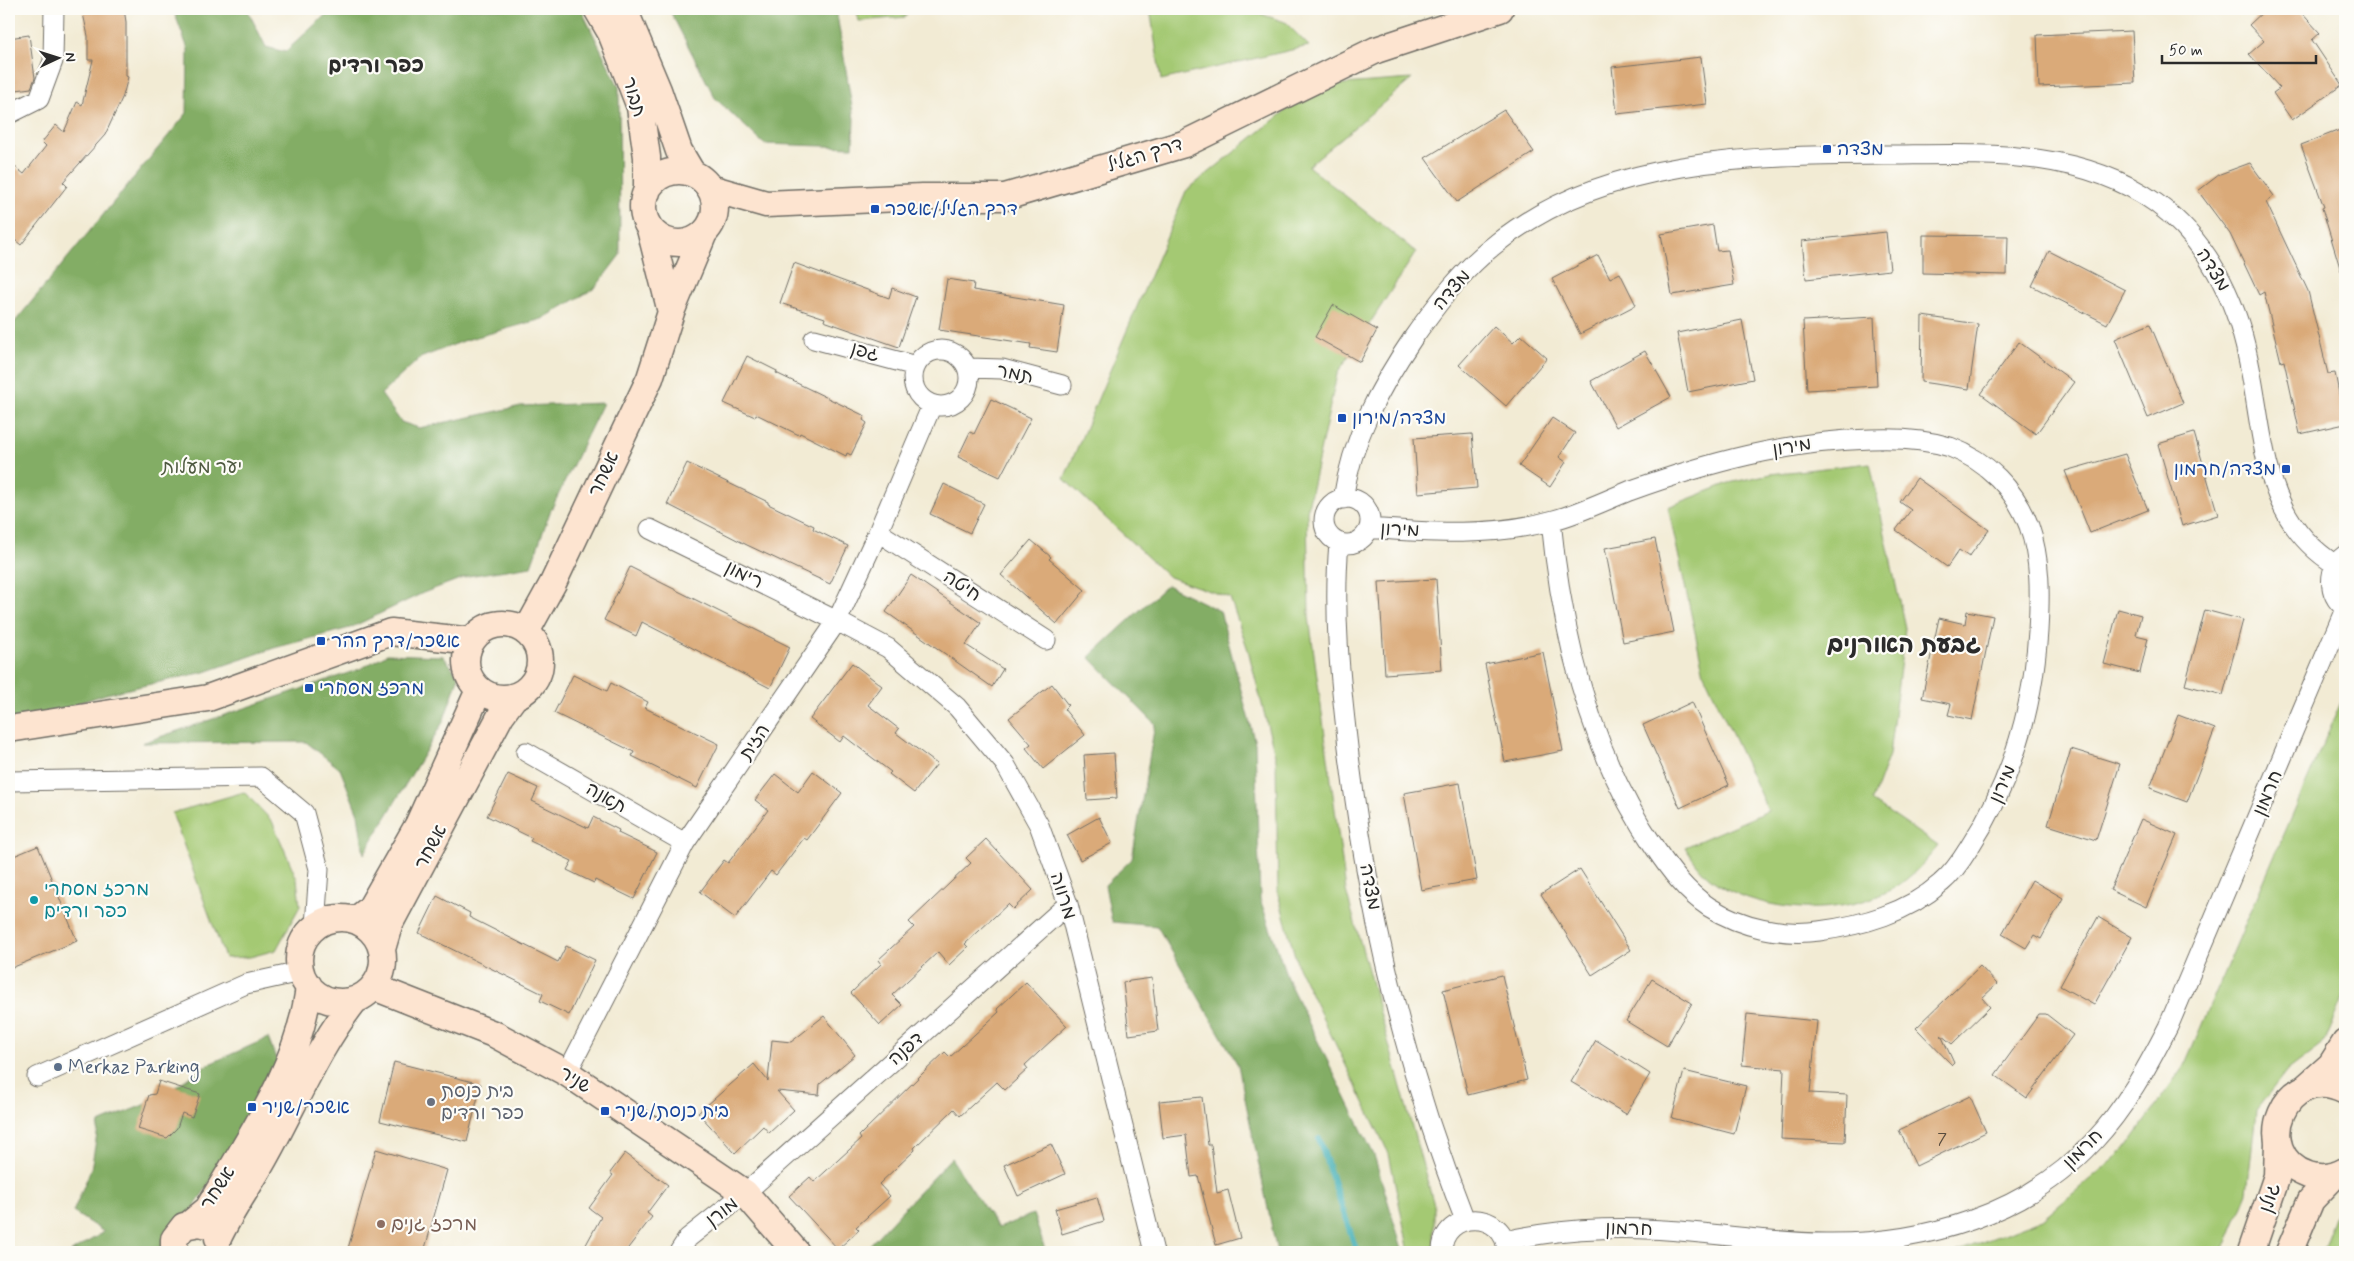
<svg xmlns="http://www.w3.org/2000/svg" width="2354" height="1261" font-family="Mynerve,'Playpen Sans Hebrew',sans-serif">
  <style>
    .green { fill: #a4c973; stroke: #687a4f }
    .forest { fill: #83ad65; stroke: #576c48 }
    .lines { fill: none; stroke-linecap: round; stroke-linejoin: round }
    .stream { stroke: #3aacb3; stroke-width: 6 }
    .building { fill: #daaa79 }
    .street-casing { stroke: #716e66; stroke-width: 21 }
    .secondary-casing { stroke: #716e66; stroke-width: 29 }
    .street { stroke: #fff; stroke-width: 19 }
    .secondary { stroke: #fde4d0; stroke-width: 26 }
    .transit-dot { fill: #1a4fb4; stroke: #fdfcf7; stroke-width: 2 }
    .culture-dot { fill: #0f9aa8; stroke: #fdfcf7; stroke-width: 2 }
    .service-dot { fill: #5c6f8a; stroke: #fdfcf7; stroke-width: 2 }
    .worship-dot { fill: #6b7280; stroke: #fdfcf7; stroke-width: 2 }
    .education-dot { fill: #8d6e63; stroke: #fdfcf7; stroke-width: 2 }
    .labels { text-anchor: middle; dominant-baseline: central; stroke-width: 4.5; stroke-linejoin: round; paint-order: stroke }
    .number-label { font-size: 16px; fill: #574b3e }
    .street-label { font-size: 19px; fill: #2b2b2b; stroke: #fdfcf7 }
    .transit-label { font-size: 19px; fill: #164399; stroke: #fdfcf7; text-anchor: start }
    .park-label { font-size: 19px; fill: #4f5a41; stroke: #fdfcf7 }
    .culture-label { font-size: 19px; fill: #0d838f; stroke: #fdfcf7; text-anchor: start }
    .service-label { font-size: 19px; fill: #4e5e75; stroke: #fdfcf7; text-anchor: start }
    .worship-label { font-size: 19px; fill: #5b616d; stroke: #fdfcf7; text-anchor: start }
    .education-label { font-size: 19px; fill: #785e54; stroke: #fdfcf7; text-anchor: start }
    .quarter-label { font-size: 21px; font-weight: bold; fill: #2b2b2b; stroke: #fdfcf7 }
    .district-label { font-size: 24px; font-weight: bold; fill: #2b2b2b; stroke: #fdfcf7 }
  </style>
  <rect width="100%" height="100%" fill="#fdfcf7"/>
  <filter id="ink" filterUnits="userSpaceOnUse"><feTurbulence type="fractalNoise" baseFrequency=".02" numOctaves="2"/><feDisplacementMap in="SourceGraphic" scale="10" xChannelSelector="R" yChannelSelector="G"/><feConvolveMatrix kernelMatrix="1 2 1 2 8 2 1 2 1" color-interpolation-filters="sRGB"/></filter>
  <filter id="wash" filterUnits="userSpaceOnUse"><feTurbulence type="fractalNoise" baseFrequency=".0096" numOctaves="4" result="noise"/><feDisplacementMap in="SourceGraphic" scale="20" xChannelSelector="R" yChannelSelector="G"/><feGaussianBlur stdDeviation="1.12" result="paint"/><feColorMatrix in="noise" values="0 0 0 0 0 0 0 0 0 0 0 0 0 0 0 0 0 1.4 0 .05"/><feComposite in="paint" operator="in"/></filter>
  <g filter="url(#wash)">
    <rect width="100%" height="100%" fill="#f2ebd4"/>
    <!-- green -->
    <path class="green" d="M856,9H906V17L859,21Z
      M1150,9H1246L1285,22L1309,46L1161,80Z
      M1412,79L1308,166L1416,252L1337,374L1307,511L1309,617L1346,891L1434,1205V1252H1409L1389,1154L1298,967L1278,894L1276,759L1248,650L1230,598L1169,577L1064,479L1186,191L1316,86Z
      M1870,463L1905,628L1889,755L1872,801L1938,846C1925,862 1912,877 1894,888C1844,917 1767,914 1718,884C1703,875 1694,861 1685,847L1768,811L1704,674L1668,507L1729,483L1770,474Z
      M2345,693V994L2325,1042L2287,1071L2256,1111L2247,1193L2223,1252H1956L2043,1219L2124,1150L2184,1066Z
      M244,792L272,821L297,879L300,906L276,950L250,957L225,958L172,813Z
      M2340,1203H2345V1252H2322Z"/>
    <!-- forest -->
    <path class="forest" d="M173,9H247L266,47L285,52L332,9H581L619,87L620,255L595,288L542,319L466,340L420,358L381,394L401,422L419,428L521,406L603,403L550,512L531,566L468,576L423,593L350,628L274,648L205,672L106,694L9,726V329L187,113L188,49Z
      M669,9H836L854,119L853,147L764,144L715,98Z
      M1167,585L1220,611L1255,743L1260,899L1289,983L1374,1155L1403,1252H1277L1238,1065L1157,926L1112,922L1105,885L1132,859L1155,724L1089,657Z
      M387,654L443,656L459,676L443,722L364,854L358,814L340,769L306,742L142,743L360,669Z
      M268,1038L277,1061L269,1090L186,1220L163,1252H71L104,1232L73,1212L91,1169L99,1123L156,1100L207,1065Z
      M951,1158L998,1228L1033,1214L1046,1252H863Z"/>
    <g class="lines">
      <!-- stream -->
      <path class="stream" d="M1319,1139L1357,1252"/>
    </g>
    <g id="blocks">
      <!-- building -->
      <path class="building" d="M82,9H124L126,22V76L128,77L123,96L105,135L63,182L67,186L21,245L9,235V162L24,174L46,146L42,142L56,125L64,132L77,102L82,105L93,60H88V36Z
        M2266,9H2298L2320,33L2312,40L2342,85L2292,120L2273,93L2280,88L2249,54L2264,41L2249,25Z
        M2132,31L2135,83L2039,87L2037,35Z
        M29,35L35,78L31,88L9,91V38Z
        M1701,57L1707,104L1617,114L1612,67Z
        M1504,110L1534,152L1457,202L1425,158Z
        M2345,128V270L2341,271L2322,208L2324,207L2301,145Z
        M2250,163L2274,196L2266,202L2308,291L2328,374L2335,373L2345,424L2300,434L2284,361L2281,362L2264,292L2259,295L2230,234L2198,191L2220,174Z
        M1713,225L1717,251L1728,250L1734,285L1672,295L1661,234Z
        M1886,232L1890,270L1806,279L1802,241Z
        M1923,235L2008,236L2007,275L1923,273Z
        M2049,251L2125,290L2107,324L2032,286Z
        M1598,255L1610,278L1620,273L1636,305L1580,334L1552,279Z
        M794,263L889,298L892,288L916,297L899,347L824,321L825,318L780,303Z
        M947,279L974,283L973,290L1064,305L1057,352L1030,348L1031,344L939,330Z
        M1333,305L1377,330L1360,362L1315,337Z
        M1922,316L1978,324L1969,389L1921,382Z
        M1874,317L1877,386L1807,390L1803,321Z
        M1742,320L1753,379L1688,392L1677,333Z
        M2150,324L2183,403L2148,418L2115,339Z
        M1494,326L1513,343L1521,335L1547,358L1506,406L1459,365Z
        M2019,342L2074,382L2036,434L1981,394Z
        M1645,351L1671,397L1616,427L1591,381Z
        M747,356L777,371L776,373L865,416L863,420L867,423L851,455L847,453L846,456L800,433L799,435L756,414L755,417L724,403Z
        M991,399L1031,418L1000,477L958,457L970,432L974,434Z
        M1552,418L1575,433L1559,457L1566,462L1550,487L1519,466Z
        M2194,433L2218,515L2182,526L2158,444Z
        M1472,434L1477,488L1418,493L1414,438Z
        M2125,454L2148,510L2090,533L2065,471Z
        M687,463L768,502V504L814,526L813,529L848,546L830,584L747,545L667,504Z
        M1917,478L1989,530L1969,557L1959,550L1947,567L1896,530L1911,510L1900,502Z
        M944,484L984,504L970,533L930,514Z
        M1655,539L1674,632L1623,642L1605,548Z
        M1031,540L1051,557L1049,559L1085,590L1057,624L1001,575Z
        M630,567L790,647L770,688L642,622L636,636L604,620Z
        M911,575L981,623L966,645L1003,669L992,687L886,612Z
        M1436,579L1442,670L1385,674L1379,582Z
        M2118,609L2141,615L2136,635L2148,638L2140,673L2104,664Z
        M2205,610L2243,620L2223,695L2185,685Z
        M1967,611L1993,616L1972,720L1948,715L1951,704L1922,698L1939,618L1965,624Z
        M1543,652L1563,751L1505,762L1485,664Z
        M852,663L882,686L868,705L899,729L896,733L937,764L914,793L889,774L891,772L844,736L840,742L810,719Z
        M573,675L607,691L611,683L648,702L645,708L719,744L697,788L632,756L634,752L554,713Z
        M1052,684L1068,705L1064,709L1085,735L1043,769L1026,748L1031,744L1009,718Z
        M1692,702L1729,785L1680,808L1643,725Z
        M2178,715L2215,729L2187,802L2150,788Z
        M2071,749L2120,764L2096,840L2048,825Z
        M1114,753L1117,798L1087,800L1084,755Z
        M813,771L842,793L807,840L804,838L776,875L771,871L735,918L700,892L724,860L728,863L768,810L755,800L775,774L798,792Z
        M508,774L538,788L532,801L588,828L593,817L619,830L618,833L657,852L634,899L595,880L594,883L567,870L572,861L530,841L532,838L487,816Z
        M1460,783L1477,880L1421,890L1404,793Z
        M1099,817L1112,843L1080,860L1067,835Z
        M2141,819L2177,835L2146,907L2110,890Z
        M986,839L1033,890L1013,909L1008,904L965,944L968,947L949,965L938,952L892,995L902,1005L880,1025L851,993L881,964L878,960L914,927L909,922L971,863L966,858Z
        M38,846L77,941L9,969V858Z
        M1580,869L1631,950L1592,975L1541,894Z
        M2032,880L2063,898L2041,939L2034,935L2026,948L2002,934Z
        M437,896L470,913L469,917L558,962L566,946L595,960L569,1015L540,1001L543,994L419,933Z
        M2098,917L2132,937L2094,1005L2060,986Z
        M1980,966L1997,984L1982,998L1990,1007L1952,1044L1941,1035L1954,1063L1952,1065L1916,1028Z
        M1502,975L1527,1080L1468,1095L1443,990Z
        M1152,978L1158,1031L1129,1035L1123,982Z
        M1652,979L1692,1003L1667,1046L1626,1021Z
        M1026,982L1067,1026L1025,1065L1028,1069L1005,1090L997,1082L960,1116L954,1109L914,1148L915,1150L879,1184L890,1196L856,1227L859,1230L838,1249L789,1196L810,1177L814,1182L861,1139L859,1136L922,1074L945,1052L950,1057L999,1012L997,1009Z
        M1747,1014L1817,1021L1810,1093L1847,1095L1845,1142L1781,1139L1784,1069L1742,1065Z
        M2039,1014H2046L2073,1035L2027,1098L1995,1075Z
        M824,1016L855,1055L820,1084L819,1095L777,1091L794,1110L769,1133L763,1126L735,1153L698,1113L754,1064L768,1081L772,1040L791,1042Z
        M1596,1040L1650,1074L1626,1114L1571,1082Z
        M394,1062L481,1084L467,1142L380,1121Z
        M1684,1071L1746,1086L1734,1134L1672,1118Z
        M159,1081L200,1094L192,1117L182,1113L177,1128L167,1138L138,1129L149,1095L155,1094Z
        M1970,1096L1986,1132L1916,1166L1899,1130Z
        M1202,1097L1208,1145H1211L1217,1193L1228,1190L1240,1238L1216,1245L1198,1176L1191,1177L1186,1135L1163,1138L1159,1101Z
        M1051,1144L1065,1174L1018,1196L1004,1165Z
        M376,1149L447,1170L424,1252H347Z
        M625,1153L668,1185L647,1213L652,1217L625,1252H582L601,1217L589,1208L613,1175L610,1173Z
        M1097,1197L1104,1221L1062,1234L1055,1209Z"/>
    </g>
  </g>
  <g filter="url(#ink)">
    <use href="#blocks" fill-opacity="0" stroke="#716e66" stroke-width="1"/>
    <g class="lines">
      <!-- street casing -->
      <g class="street-casing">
        <path id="street" d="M9,114L39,99L53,61L54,9
          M814,339L916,366
          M913 378a28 28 0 1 1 56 0a28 28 0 1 1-56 0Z
          M969,368L1002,369L1062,385
          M1324 521a23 23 0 1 1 46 0a23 23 0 1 1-46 0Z
          M1343,499C1352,439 1379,388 1413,338C1437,304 1463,269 1497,243C1608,154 1762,156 1897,155C1985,154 2080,149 2156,203C2206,239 2236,298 2248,358C2265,435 2260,518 2336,565
          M1369,528C1429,533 1495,537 1554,520C1580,513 1604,501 1629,491C1707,463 1787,441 1871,439C1897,438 1924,439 1950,447C1987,461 2015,489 2029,526C2041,560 2040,595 2038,631C2033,710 2012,782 1969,848C1961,861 1952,874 1941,883C1907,913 1863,925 1819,931C1782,936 1741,927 1709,907C1686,892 1670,870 1655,848C1590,753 1562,635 1551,521
          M650,529L837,621L888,648L957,707L1005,764L1039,825L1068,904L1154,1252
          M878,532L1046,640
          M1339,543C1333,611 1340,679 1348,747C1367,909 1405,1068 1465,1220
          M2345,555C2327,568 2327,594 2345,608
          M526,752L685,843
          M9,781L261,777L304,813L319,869L315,926
          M567,1073L685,843L837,621L878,532L932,405
          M37,1077L246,984L300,972
          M1505,1241C1571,1226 1634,1226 1701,1233C1742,1237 1784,1243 1826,1243C1924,1244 2026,1215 2094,1141C2125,1108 2147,1068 2168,1027L2345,609
          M679,1252L688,1238L745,1193L1068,904
          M1442,1252C1442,1209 1506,1209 1507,1252"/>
      </g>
      <!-- secondary casing -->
      <g class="secondary-casing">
        <path id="secondary" d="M597,9L611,33L640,107L647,157V192
          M624,9L658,90L679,151L692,173
          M643 207a36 36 0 1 1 72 0a36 36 0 1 1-72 0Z
          M710,188L766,204L922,197H1005L1184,144L1376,50L1500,9
          M650,229L671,312
          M466 661a37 37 0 1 1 74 0a37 37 0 1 1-74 0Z
          M526,632L553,583L650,378L671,312L704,233
          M9,729L208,698L391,632L472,641
          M299 960a42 42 0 1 1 84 0a42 42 0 1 1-84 0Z
          M356,920L370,909L418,825L479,690
          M382,949L389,925L501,715L515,696
          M374,987L496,1035L567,1073L745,1193L796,1252
          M2305,1088L2331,1065L2345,1043
          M2345,1091C2286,1060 2247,1153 2308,1175C2321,1179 2334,1177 2345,1171
          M191,1223L208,1209C248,1139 300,1068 309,986
          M218,1238C231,1210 249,1186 264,1159C294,1106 317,1048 355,1000
          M174,1252V1239L184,1226L200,1223L207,1225
          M2251,1252L2277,1176L2278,1142
          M2289,1252L2311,1200L2334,1176"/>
      </g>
      <!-- street -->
      <use href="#street" class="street"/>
      <!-- secondary -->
      <use href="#secondary" class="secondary"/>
    </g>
  </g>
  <!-- markers -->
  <g class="transit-dot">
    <rect x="1822" y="144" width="10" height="10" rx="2.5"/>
    <rect x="870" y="204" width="10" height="10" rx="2.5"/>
    <rect x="1337" y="413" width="10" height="10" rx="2.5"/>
    <rect x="2281" y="464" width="10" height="10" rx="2.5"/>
    <rect x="316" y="636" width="10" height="10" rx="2.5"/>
    <rect x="304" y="683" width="10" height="10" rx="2.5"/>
    <rect x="247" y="1102" width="10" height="10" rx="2.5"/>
    <rect x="600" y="1106" width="10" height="10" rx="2.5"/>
  </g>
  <circle class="culture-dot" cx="34" cy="900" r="5"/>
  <circle class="service-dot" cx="58" cy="1067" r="5"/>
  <circle class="worship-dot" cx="431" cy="1102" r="5"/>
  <circle class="education-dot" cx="381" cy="1224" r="5"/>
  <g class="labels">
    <!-- number labels -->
    <g class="number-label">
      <text x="1942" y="1139">7</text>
    </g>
    <!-- street labels -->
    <g class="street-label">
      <text transform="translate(634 97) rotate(73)">תבור</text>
      <text transform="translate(1145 155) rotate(-17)">דרך הגליל</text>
      <text transform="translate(2213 270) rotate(59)">מצדה</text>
      <text transform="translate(1452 290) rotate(-49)">מצדה</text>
      <text transform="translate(865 352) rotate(15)">גפן</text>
      <text transform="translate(1015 374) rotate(11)">תמר</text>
      <text transform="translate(1792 447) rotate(-9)">מירון</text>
      <text transform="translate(604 474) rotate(-65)">אשחר</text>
      <text transform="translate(1400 530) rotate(3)">מירון</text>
      <text transform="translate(744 575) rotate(26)">רימון</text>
      <text transform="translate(962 586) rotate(33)">חיטה</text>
      <text transform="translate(755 742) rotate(-56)">הזית</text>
      <text transform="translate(2003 784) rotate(-66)">מירון</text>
      <text transform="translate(2268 793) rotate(-67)">חרמון</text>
      <text transform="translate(606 798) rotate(30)">תאנה</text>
      <text transform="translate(431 847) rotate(-62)">אשחר</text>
      <text transform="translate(1370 887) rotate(79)">מצדה</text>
      <text transform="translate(1063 896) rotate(72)">מרווה</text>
      <text transform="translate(906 1049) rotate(-42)">דפנה</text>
      <text transform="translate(575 1080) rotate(32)">שניר</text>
      <text transform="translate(2083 1149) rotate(-45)">חרמון</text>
      <text transform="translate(218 1188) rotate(-57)">אשחר</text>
      <text transform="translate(2270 1198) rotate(-72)">גולן</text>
      <text transform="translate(722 1212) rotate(-38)">מורן</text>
      <text transform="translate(1629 1229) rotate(1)">חרמון</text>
    </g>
    <!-- transit labels -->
    <g class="transit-label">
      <text x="1837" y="149">מצדה</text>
      <text x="885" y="209">דרך הגליל/אשכר</text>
      <text x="1352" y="418">מצדה/מירון</text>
      <text x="2276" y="469" text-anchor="end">מצדה/חרמון</text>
      <text x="331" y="641">אשכר/דרך ההר</text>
      <text x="319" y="688">מרכז מסחרי</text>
      <text x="262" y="1107">אשכר/שניר</text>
      <text x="615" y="1111">בית כנסת/שניר</text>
    </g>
    <!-- park labels -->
    <g class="park-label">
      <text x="202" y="467">יער מעלות</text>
    </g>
    <!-- culture labels -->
    <g class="culture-label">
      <text x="44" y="889">מרכז מסחרי<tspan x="44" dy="22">כפר ורדים</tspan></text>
    </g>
    <!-- service labels -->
    <g class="service-label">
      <text x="68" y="1067">Merkaz Parking</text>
    </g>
    <!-- worship labels -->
    <g class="worship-label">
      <text x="441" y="1091">בית כנסת<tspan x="441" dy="22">כפר ורדים</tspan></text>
    </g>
    <!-- education labels -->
    <g class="education-label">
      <text x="391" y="1224">מרכז גנים</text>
    </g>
    <!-- quarter labels -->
    <g class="quarter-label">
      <text x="376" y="66">כפר ורדים</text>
    </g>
    <!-- district labels -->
    <g class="district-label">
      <text x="1904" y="645">גבעת האורנים</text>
    </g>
  </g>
  <!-- margin -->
  <rect width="2354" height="1261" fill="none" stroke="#fdfcf7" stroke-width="30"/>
  <!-- north arrow -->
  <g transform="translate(58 58) rotate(86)" stroke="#fdfcf7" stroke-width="4" paint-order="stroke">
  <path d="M0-4L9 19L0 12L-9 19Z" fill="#2b2b2b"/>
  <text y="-8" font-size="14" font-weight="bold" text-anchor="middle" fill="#2b2b2b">N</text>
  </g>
  <!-- scale -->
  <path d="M2162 55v8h154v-8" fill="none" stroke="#2b2b2b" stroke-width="2.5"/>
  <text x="2169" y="55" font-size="15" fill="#2b2b2b" stroke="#fdfcf7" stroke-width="4" paint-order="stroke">50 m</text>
</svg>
